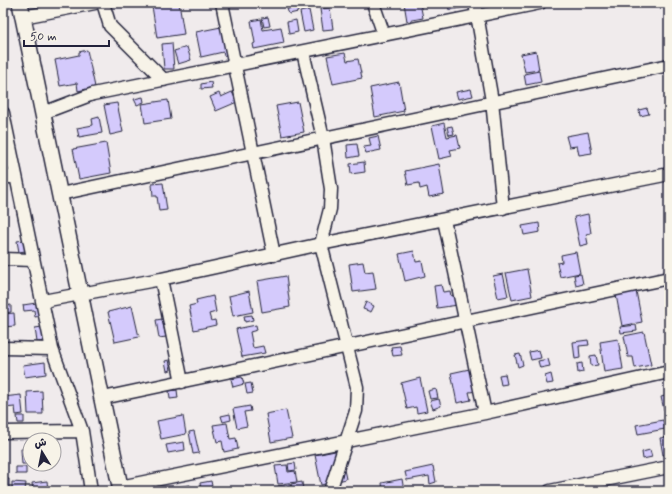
<svg xmlns="http://www.w3.org/2000/svg" width="672" height="494" font-family="Mynerve,'Playpen Sans Arabic',sans-serif">
  <style>
    .building { fill: #d4cafc; stroke: #22223b }
    .lines { fill: none; stroke-linecap: round; stroke-linejoin: round }
    .minor-casing { stroke: #22223b; stroke-width: 15 }
    .tertiary-casing { stroke: #22223b; stroke-width: 18 }
    .minor { stroke: #f7f3e8; stroke-width: 12 }
    .tertiary { stroke: #f7f3e8; stroke-width: 15 }
  </style>
  <rect width="100%" height="100%" fill="#f0ebec"/>
  <filter id="ink" filterUnits="userSpaceOnUse"><feTurbulence type="fractalNoise" baseFrequency=".025" numOctaves="2"/><feDisplacementMap in="SourceGraphic" scale="8" xChannelSelector="R" yChannelSelector="G"/><feConvolveMatrix kernelMatrix="1 2 1 2 8 2 1 2 1" color-interpolation-filters="sRGB"/></filter>
  <g filter="url(#ink)">
    <!-- building -->
    <path class="building" d="M166,3H179L184,34L157,38L152,6Z
      M404,3H420L423,18L407,21Z
      M448,3H470L471,6L449,10Z
      M297,7L298,12L289,14L287,9Z
      M330,8L333,29L323,30L320,9Z
      M309,10L313,30L304,32L300,12Z
      M268,17L270,26L264,27L262,18Z
      M261,19L263,30L281,27L284,43L254,49L253,44L255,43L251,21Z
      M296,20L298,32L289,34L287,22Z
      M226,26L232,55L224,56L223,52L201,57L196,32Z
      M172,43L174,69H164L162,44Z
      M187,47L191,60L178,64L174,51Z
      M87,50L95,87L78,91L77,83L60,86L55,60L79,55V52Z
      M536,51L539,70L525,72L521,54Z
      M345,53L347,61L358,59L362,78L333,84L327,56Z
      M539,71L541,82L526,85L524,74Z
      M211,82L212,88L201,89V84Z
      M399,82L404,111L375,117L370,88Z
      M471,89L473,96L458,99L456,92Z
      M232,92L237,102L216,111L210,97L219,93L221,97Z
      M143,97L144,102L137,105L134,99Z
      M168,100L171,119L145,123L142,104Z
      M298,102L304,132L282,136L276,106Z
      M117,103L123,132L110,135L104,105Z
      M647,108L649,114L640,116L639,110Z
      M99,117L102,133L79,137L77,128L93,125L92,119Z
      M444,123L447,137L457,135L460,148L450,150L452,156L439,159L432,126Z
      M452,126L454,134L449,135L447,127Z
      M588,132L592,153L579,155L577,146L569,147L566,136Z
      M378,136L381,150L366,153L364,147L371,146L369,138Z
      M106,143L111,173L79,179L73,149Z
      M357,144L359,156L348,158L347,145Z
      M364,162L365,172L351,174L350,164Z
      M439,164L444,194L429,197L427,187L420,189L419,183L408,185L405,171Z
      M163,183L167,210L159,211L157,196H153L152,184Z
      M588,214L591,233L586,234L588,244L580,246L574,217Z
      M539,223L540,232L524,235L522,226Z
      M24,240L25,251L19,252L17,241Z
      M414,251L416,262L422,261L425,276L405,281L399,254Z
      M576,252L580,273L560,277L557,263L562,262L561,255Z
      M363,262L365,272L373,271L376,289L353,292L349,264Z
      M527,269L532,296L512,300L506,273Z
      M503,274L508,296L498,298L493,276Z
      M581,274L583,284L576,286L574,275Z
      M286,276L290,307L262,312L257,281Z
      M441,285L443,292L450,291L451,296L456,295L458,305L437,308L434,286Z
      M249,291L253,312L233,316L229,296Z
      M636,291L642,322L622,326L616,295Z
      M213,296L216,312L209,314L211,321L215,320L216,325L194,330L189,306L197,304L196,300Z
      M43,302L45,315L35,317L34,310L24,311L23,305Z
      M366,302L374,306L371,312L363,309Z
      M11,305V312L4,313V306Z
      M132,306L139,337L115,342L108,312Z
      M14,313L15,326L3,327V314Z
      M252,315L253,320L245,322L244,316Z
      M162,319L166,337L159,338L156,320Z
      M256,325L257,330L250,332L253,348L263,346L265,353L242,357L236,329Z
      M636,325L637,331L621,333L620,327Z
      M49,326L51,340L37,342L35,328Z
      M644,332L651,365L635,368L633,357H628L624,336Z
      M618,339L623,369L604,372L600,342Z
      M588,340L589,345L579,346L580,358L575,359L573,342Z
      M400,346L402,355L393,356L391,347Z
      M539,350L541,358L531,360L529,352Z
      M520,354L523,365L518,367L515,355Z
      M596,355L598,365L591,366L590,356Z
      M548,359L550,366L540,368L538,361Z
      M169,360L171,370L167,371L165,361Z
      M45,362L46,374L25,377L23,365Z
      M582,363L583,372L578,373L577,364Z
      M474,368L479,391L469,392L471,400L457,403L451,373Z
      M505,374L507,384L501,385L499,375Z
      M551,374L553,383L547,384L545,376Z
      M242,377L244,384L233,387L231,379Z
      M420,378L427,411L417,413L416,407L407,409L401,383Z
      M251,383L253,393L247,394L245,384Z
      M436,389L438,398L430,399L428,391Z
      M177,390L178,398L170,399L169,391Z
      M42,391L43,414H28L27,392Z
      M21,395L23,414L16,415L15,407L3,408V397Z
      M669,395V409L664,410L661,397Z
      M439,399L441,406L433,409L430,401Z
      M250,406L251,411L244,412L247,426L237,428L233,409Z
      M286,410L292,438L271,442L266,414Z
      M230,414L231,420L223,422L221,416Z
      M17,416H24V423H18Z
      M183,416L186,434L161,439L157,421Z
      M663,420L665,429L638,434L636,425Z
      M227,423L230,439L236,438L238,449L224,452L222,441L217,442L213,425Z
      M194,431L199,453L193,454L189,432Z
      M667,437L669,454L663,455L660,438Z
      M184,442L185,450L168,453L166,445Z
      M21,449H29L30,464H22Z
      M340,450L346,479L321,485L315,455Z
      M650,450L652,457L643,459L642,452Z
      M295,463L296,470L289,471L288,464Z
      M287,465L288,472L295,471L297,482L278,484L275,466Z
      M433,466L436,482L430,484L429,476L407,480L405,472Z
      M16,467H26V474H16Z
      M3,479H9V491H3Z
      M402,479L404,491H383L382,483Z
      M47,481L48,491H33L32,483Z
      M211,481L213,491H201L200,483Z
      M12,482L26,483L25,490L12,489Z
      M302,482L303,490L292,491L291,484Z
      M290,484L291,491H279L278,486Z
      M190,485L192,491H172L171,488Z"/>
    <g class="lines">
      <!-- minor casing -->
      <g class="minor-casing">
        <path id="minor" d="M103,3L110,26L164,80
          M222,3L274,255
          M373,3L384,35
          M475,3L492,101L503,208
          M23,17L95,3
          M303,52L323,138L331,189L330,209L321,244L357,387L356,411L330,491
          M3,113L52,349L82,431L91,491
          M43,113L93,94L540,3
          M3,177H15
          M60,194L669,65
          M444,220L485,413
          M3,259L33,260
          M161,279L182,382
          M43,301L161,279L321,244L669,174
          M3,348L52,349
          M103,398L669,278
          M3,432L82,431
          M120,487L485,413L669,372
          M550,491L669,467"/>
      </g>
      <!-- tertiary casing -->
      <g class="tertiary-casing">
        <path id="tertiary" d="M20,3L121,491"/>
      </g>
      <!-- minor -->
      <use href="#minor" class="minor"/>
      <!-- tertiary -->
      <use href="#tertiary" class="tertiary"/>
    </g>
  </g>
  <!-- margin -->
  <rect width="672" height="494" fill="none" stroke="#f7f3e8" stroke-width="16"/>
  <rect x="8" y="8" width="656" height="478" fill="none" stroke="#22223b" stroke-width="1.5" filter="url(#ink)"/>
  <!-- north arrow -->
  <g transform="translate(42 452) rotate(350)"><circle r="19" fill="#f7f3e8" stroke="#a29fa3"/>
  <path d="M0-3L7 15L0 10L-7 15Z" fill="#22223b"/>
  <text y="-6" font-size="11" font-weight="bold" text-anchor="middle" fill="#22223b">ش</text>
  </g>
  <!-- scale -->
  <path d="M24 40v6h85v-6" fill="none" stroke="#22223b" stroke-width="2"/>
  <text x="30" y="40" font-size="12" fill="#22223b" stroke="#f7f3e8" stroke-width="3" paint-order="stroke">50 m</text>
</svg>
